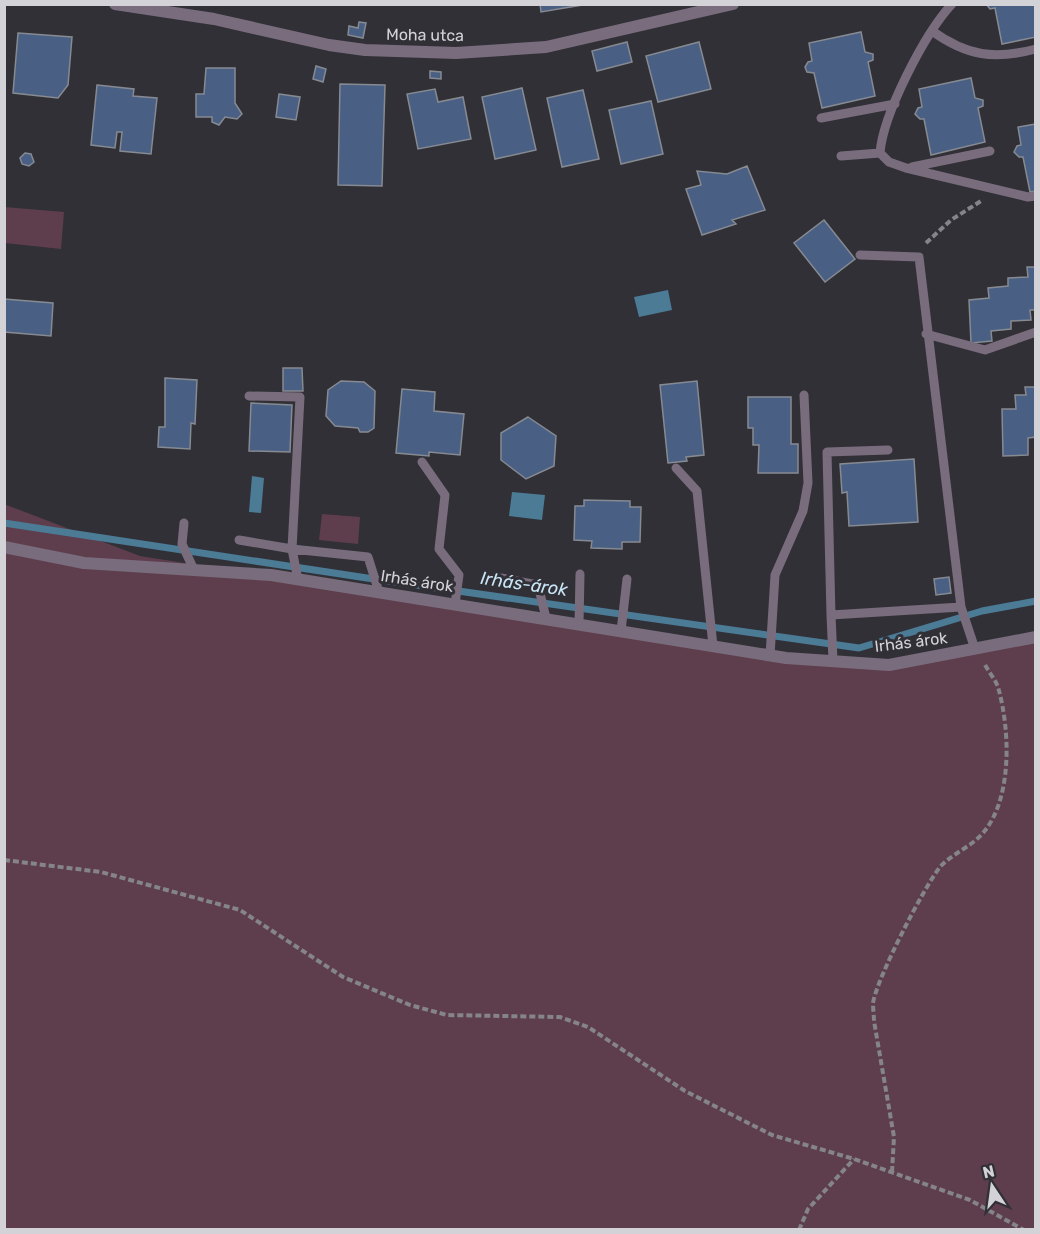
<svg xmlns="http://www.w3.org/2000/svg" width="1040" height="1234" font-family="Rubik,sans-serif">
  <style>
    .green { fill: #5e3e4d }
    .water { fill: #4b7b95 }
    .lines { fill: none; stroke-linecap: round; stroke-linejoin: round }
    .stream { stroke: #4b7b95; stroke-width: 7 }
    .building { fill: #4a5f84; stroke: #868a91; stroke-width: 1.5 }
    .path { stroke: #848489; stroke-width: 4; stroke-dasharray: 6 3; stroke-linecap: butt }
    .service { stroke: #796c7c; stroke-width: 9 }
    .minor { stroke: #796c7c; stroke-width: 12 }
    .labels { text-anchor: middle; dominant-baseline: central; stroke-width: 6; stroke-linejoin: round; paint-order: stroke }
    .street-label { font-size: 16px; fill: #d3d3d7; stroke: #313037 }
    .water-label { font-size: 18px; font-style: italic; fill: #c9e6f7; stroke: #313037 }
  </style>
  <rect width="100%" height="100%" fill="#313037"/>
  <!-- green -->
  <path class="green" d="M4,207L64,212L61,249L5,243Z
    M4,504L140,556L786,658L889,665L1035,637V1229H5Z
    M322,514L360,517L358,544L319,540Z"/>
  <!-- water -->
  <path class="water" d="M668,290L672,310L639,317L634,297Z
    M252,476L264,478L261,513L249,512Z
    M512,492L545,495L542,520L509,516Z"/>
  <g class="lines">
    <!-- stream -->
    <path class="stream" d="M4,523L367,578L859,648L982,611L1036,601"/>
  </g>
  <!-- building -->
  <path class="building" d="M540,4H582V5L541,12Z
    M986,4H1036V37L1002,44L995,8L990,9Z
    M359,22L366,23L363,38L348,35L349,26L358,28Z
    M861,32L865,52L873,54V60L868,62L875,96L822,108L814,73L807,72L805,67L808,62L812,61L809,43Z
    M18,33L72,37L68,85L58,98L13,93Z
    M627,42L632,62L597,71L592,51Z
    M699,42L711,89L658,102L646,56Z
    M316,66L326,69L323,82L313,79Z
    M206,68H235V103L242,114L237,119L225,117L219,125L212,122V117H196V94H204Z
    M430,71L441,72V79L430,78Z
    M971,78L975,98L983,100V106L978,108L985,142L931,155L924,119H920L915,114L918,108L922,107L919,89Z
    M340,84L385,85L382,186L338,185Z
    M97,85L134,89L133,96L157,98L151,154L120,151L122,132H117L115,148L91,145Z
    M522,88L536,150L495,159L482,97Z
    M435,89L438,102L463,97L471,139L418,149L407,94Z
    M583,90L599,159L562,167L547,98Z
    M279,94L300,97L296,120L276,117Z
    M651,101L663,154L621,164L609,110Z
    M1036,124V191L1030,192L1023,157H1019L1014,152L1017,146L1021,145L1018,127Z
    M25,153L31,154L34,162L29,166L22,164L20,158Z
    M747,166L765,210L732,220L736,224L702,235L686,189L701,185L697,171L727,174Z
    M824,220L855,259L825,282L794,243Z
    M1027,267H1036V310H1030L1031,320L1011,321V329L991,331L992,341L971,343L969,300L989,298L988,288L1008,286V278L1028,277Z
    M4,299L53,303L51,336L4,332Z
    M283,368H302L303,391H283Z
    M165,378L197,380L195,424L191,423L190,449L158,447L159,427H165Z
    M341,381L364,382L375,391L374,428L368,432H360L358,428L335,426L326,416L328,390Z
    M697,381L704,455L686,457L687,461L668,463L660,385Z
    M1025,387H1036V437L1028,438V455L1003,456L1002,409H1016L1015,395H1026Z
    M402,389L435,392L434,411L464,414L460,455L429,452V456L396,453Z
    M748,397H791V444H798V473H758L759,445H753V428H748Z
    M251,403L292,405L290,452L249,451Z
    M528,417L556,436L554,466L526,479L501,460V433Z
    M914,459L918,522L849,526L847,492L842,493L840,464Z
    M584,500L630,501V507H641L640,542H622V549L591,548L592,541L574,540L575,506H584Z
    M949,577L951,593L936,595L934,579Z"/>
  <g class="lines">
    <!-- path -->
    <path class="path" d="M926,243L951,220L981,201
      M4,860L101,872L240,910L343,977L410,1005L447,1015L560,1017L588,1027L685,1091L772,1135L854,1159L970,1200L1024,1230
      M892,1172L894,1137L874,1021C874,1016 873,1009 873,1003C877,978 924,887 940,867C953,853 971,847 983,833C1013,798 1010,729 998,687C995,679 988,671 984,663
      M799,1230L808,1209L854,1159"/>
    <!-- service -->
    <path class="service" d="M952,4C925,33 883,114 880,153L889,162L906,168L1028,197L1036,196
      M932,31C967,56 994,60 1036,49
      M821,118L895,104
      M841,156L880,153
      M912,167L990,151
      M860,255L919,257L961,607L975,649
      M926,334L985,350L1036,332
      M249,396L300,397L292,549L298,580
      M422,462L445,495L439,549L459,575L455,604
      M676,468L697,491L713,646
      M184,523L182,544L194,570
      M239,540L292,549L368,557L379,592
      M501,578L538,585L546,618
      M831,615L827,452L888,450
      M579,624L580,574
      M621,631L627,579
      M770,656L775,575L803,511L808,483L804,395
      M833,661L831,615L961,607"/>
    <!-- minor -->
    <path class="minor" d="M115,4L214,19L329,45L365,50L456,53L546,47L733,4
      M4,547L84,563L271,575L786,658L889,665L1036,637"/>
  </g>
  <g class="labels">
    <!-- street labels -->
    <g class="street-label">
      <text transform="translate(425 35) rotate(1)">Moha utca</text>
      <text transform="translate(417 581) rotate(9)">Irhás árok</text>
      <text transform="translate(911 642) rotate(-7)">Irhás árok</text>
    </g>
    <!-- water labels -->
    <g class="water-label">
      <text transform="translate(524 584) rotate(8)">Irhás-árok</text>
    </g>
  </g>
  <!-- border -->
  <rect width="1040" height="1234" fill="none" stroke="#d3d3d7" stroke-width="12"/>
  <!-- north arrow -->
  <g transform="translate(992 1186) rotate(347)" stroke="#313037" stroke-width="4.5" paint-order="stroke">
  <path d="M0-4.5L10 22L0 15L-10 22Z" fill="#d3d3d7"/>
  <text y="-9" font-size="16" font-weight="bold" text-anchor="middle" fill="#d3d3d7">N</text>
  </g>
</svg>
